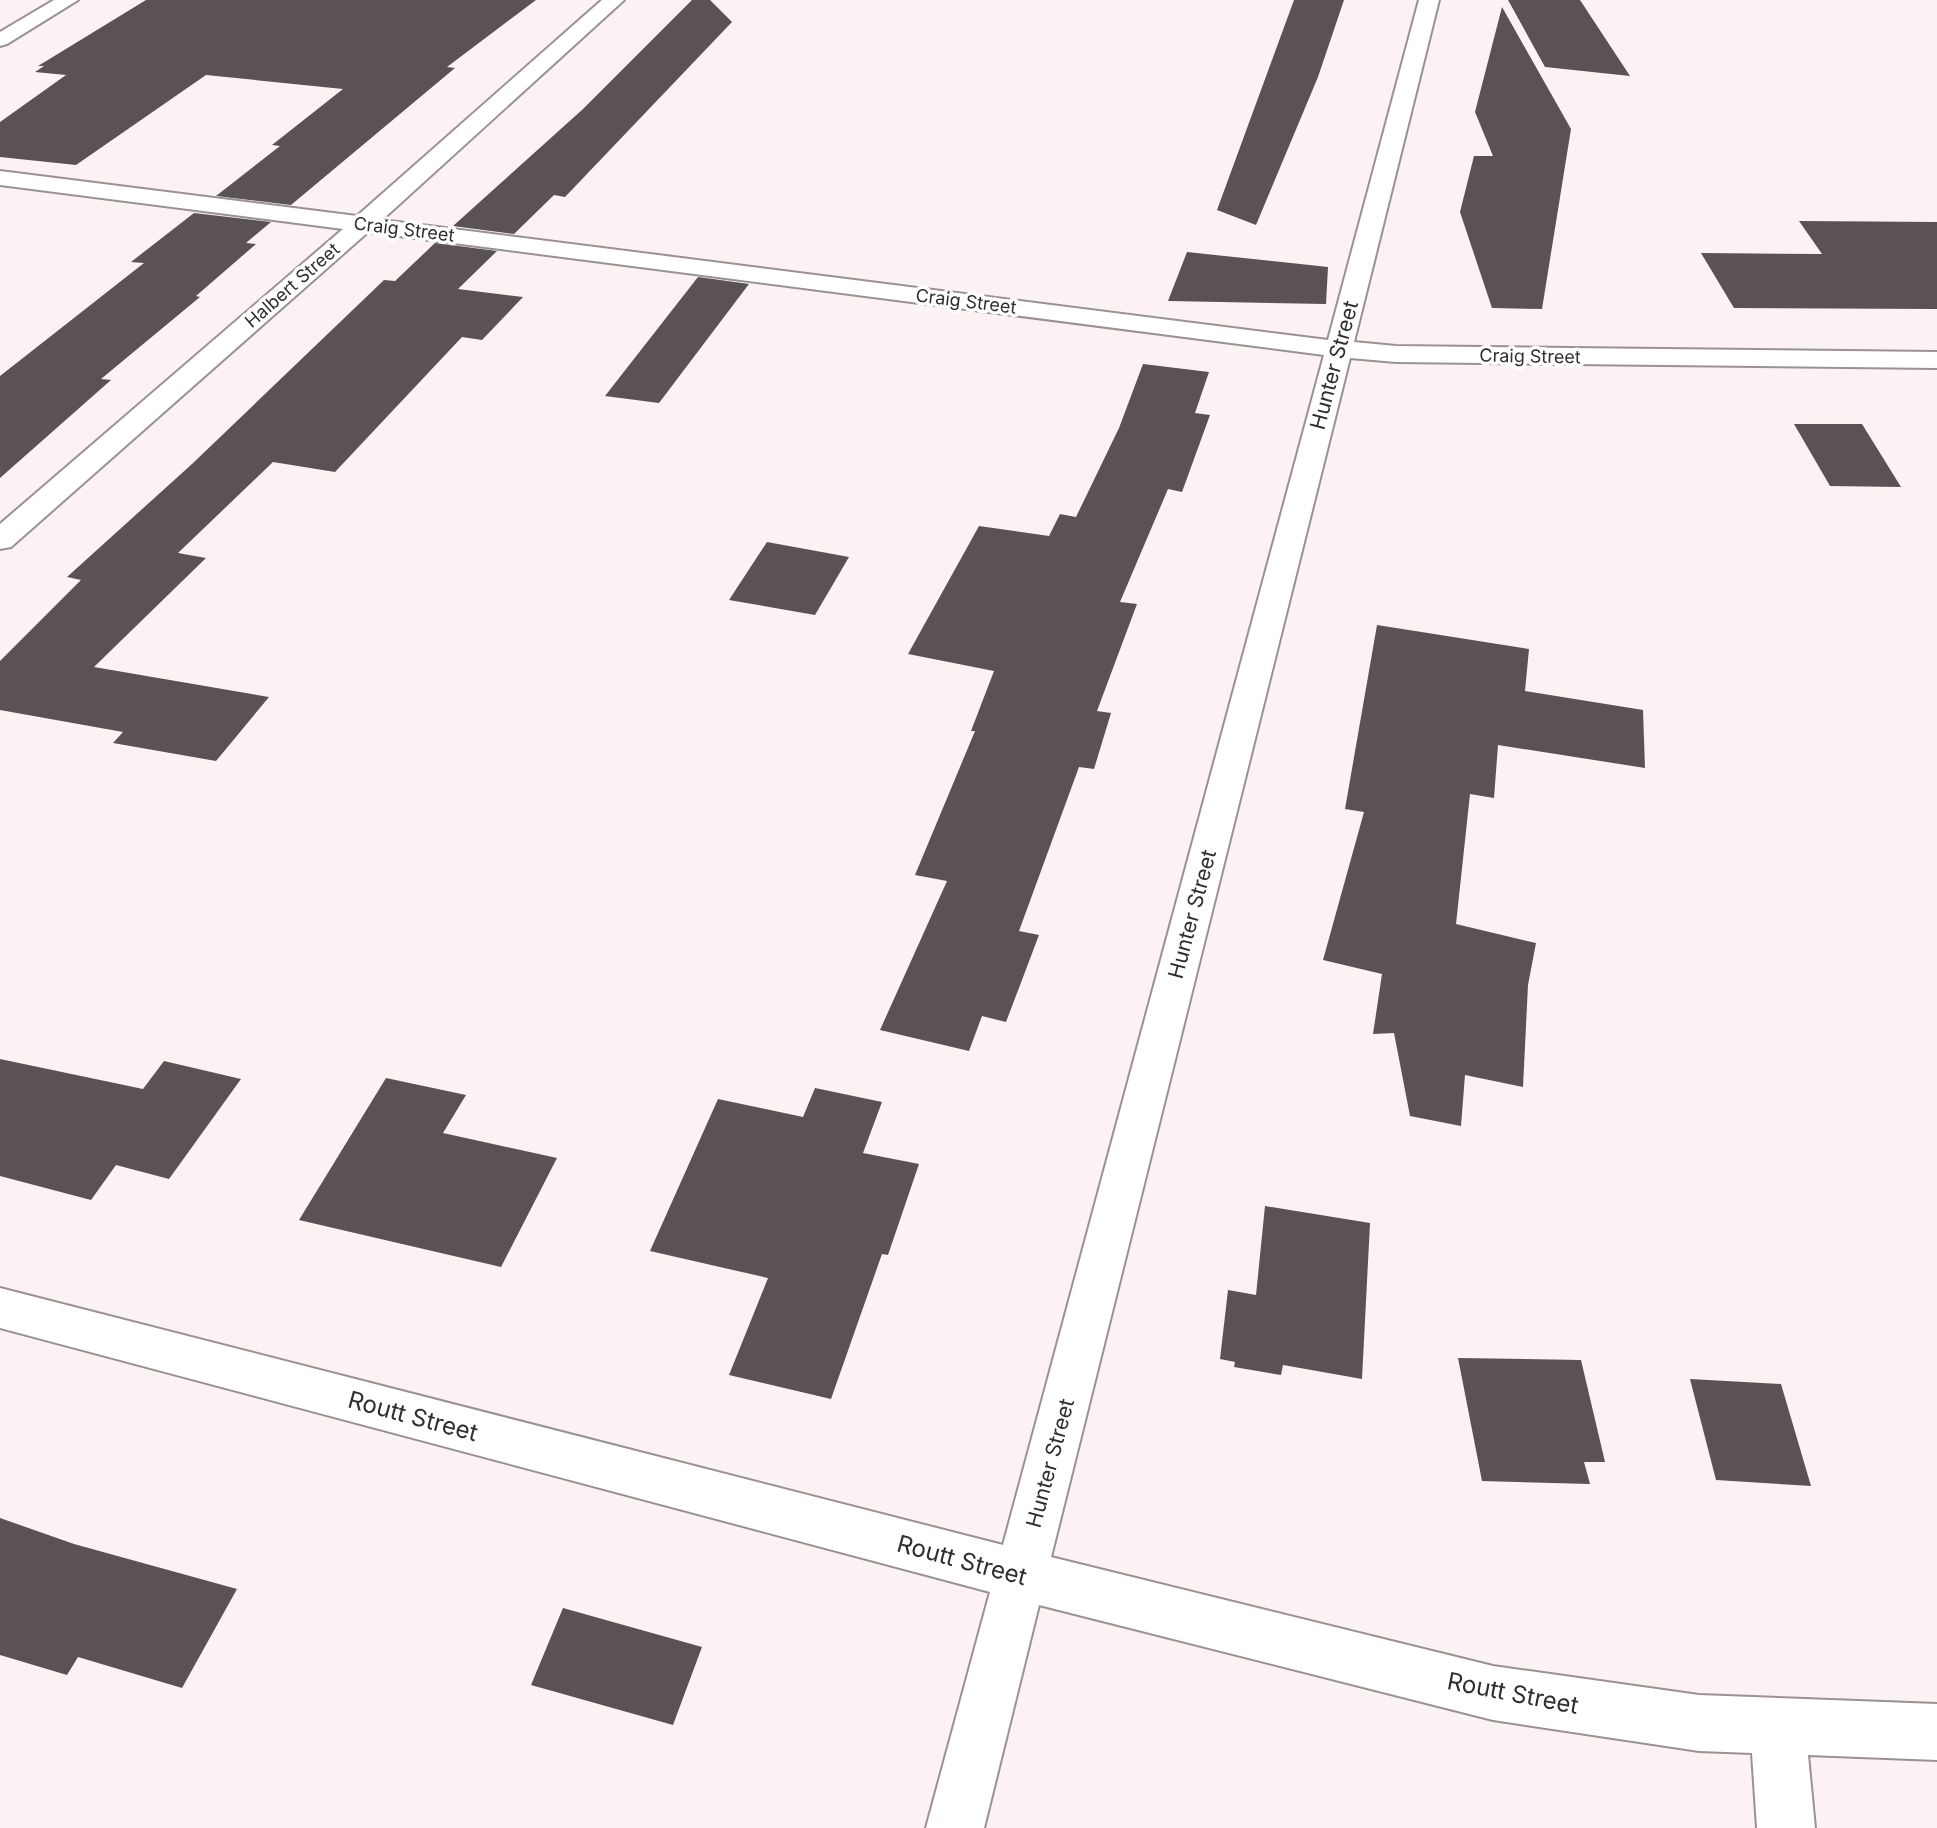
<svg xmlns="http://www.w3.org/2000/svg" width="1937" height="1828" font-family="Inter,sans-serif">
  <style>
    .building { fill: #5a5254 }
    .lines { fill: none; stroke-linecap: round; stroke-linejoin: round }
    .minor-casing { stroke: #9a9192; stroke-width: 4 }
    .minor { fill: #fff; fill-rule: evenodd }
    .labels { text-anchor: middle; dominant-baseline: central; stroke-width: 7; stroke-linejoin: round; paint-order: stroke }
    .far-street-label { font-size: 18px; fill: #312d2e; stroke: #fff }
    .street-label { font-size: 21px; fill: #312d2e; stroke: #fff }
    .near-street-label { font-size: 24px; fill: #312d2e; stroke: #fff }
  </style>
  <rect width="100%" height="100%" fill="#fcf2f4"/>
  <!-- building -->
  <path class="building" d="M146,0H536L447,67L455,68L291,205L216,196L280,146L272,145L343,89L206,75L76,165L0,157V122L66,75L35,72L44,66H38Z
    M692,0H710L732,22L565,197L554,195L514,234L453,226L583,109Z
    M1294,0H1344L1318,77L1256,225L1217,210Z
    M1508,0H1580L1630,76L1545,67Z
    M1502,7L1571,129L1542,309L1492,308L1460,212L1474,156H1493L1475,112Z
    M194,213L271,222L246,243L256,244L196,296L200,297L101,379L111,380L0,478V376L144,263L131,262Z
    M1799,221L1937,222V309L1734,308L1701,253L1822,254Z
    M435,243L497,251L458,289L523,297L482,340L462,337L335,472L273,462L178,553L206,558L94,667L269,697L216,761L113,743L123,732L0,710V661L81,580L67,577L192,464L384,280L395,281Z
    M1187,252L1328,267L1326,304L1168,301Z
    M698,277L749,284L659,403L605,396Z
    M1143,364L1209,372L1195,413L1210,415L1182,492L1168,489L1120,602L1137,604L1097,711L1111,713L1094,769L1079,767L1019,931L1039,935L1006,1022L982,1016L969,1051L880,1030L947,881L915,875L975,731H971L994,671L908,654L979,526L1049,536L1060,514L1076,517L1119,428Z
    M1794,424H1862L1901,487L1830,486Z
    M767,542L849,557L815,615L729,600Z
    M1377,625L1529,649L1525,691L1643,710L1645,768L1498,745L1494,798L1470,794L1456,924L1536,943L1528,985L1523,1087L1465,1075L1461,1126L1410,1116L1394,1033L1373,1034L1382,974L1323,960L1364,812L1345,809Z
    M0,1059L143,1089L164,1061L241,1079L169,1179L116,1165L91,1200L0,1176Z
    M386,1078L466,1095L443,1133L557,1158L501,1267L299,1220Z
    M815,1088L882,1102L863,1153L919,1164L888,1255L882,1254L831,1399L729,1375L768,1278L650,1251L718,1099L803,1117Z
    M1265,1206L1370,1223L1362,1379L1283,1365L1281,1375L1234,1367L1235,1362L1220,1359L1228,1290L1256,1295Z
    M1458,1358L1581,1360L1605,1462H1584L1590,1484L1482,1481Z
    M1690,1379L1781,1384L1811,1486L1716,1480Z
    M0,1518L74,1544L237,1589L182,1688L78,1657L67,1675L0,1655Z
    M563,1608L702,1647L673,1725L531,1685Z"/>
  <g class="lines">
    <!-- minor casing -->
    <g class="minor-casing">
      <path id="minor" d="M54,0H78L7,44L0,46V32Z
        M602,0H624L382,220L1328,340L1419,0H1439L1354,342L1396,346L1937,352V368L1396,362L1350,358L1051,1557L1493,1666L1699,1695L1937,1704V1760L1808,1755L1815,1828H1757L1752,1753L1699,1751L1493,1720L1039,1605L984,1828H926L990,1592L0,1328V1288L1003,1545L1324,355L368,232L11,547L0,549V524L343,229L0,185V171L357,216Z"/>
    </g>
    <!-- minor -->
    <use href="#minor" class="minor"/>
  </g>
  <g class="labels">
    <!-- far-street labels -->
    <g class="far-street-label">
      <text transform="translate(404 229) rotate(7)">Craig Street</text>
      <text transform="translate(292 285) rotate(-41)">Halbert Street</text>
      <text transform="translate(966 301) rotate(7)">Craig Street</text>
      <text transform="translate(1530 356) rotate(1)">Craig Street</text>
    </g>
    <!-- street labels -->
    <g class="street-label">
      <text transform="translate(1334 365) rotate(-75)">Hunter Street</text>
      <text transform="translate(1192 914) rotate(-75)">Hunter Street</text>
      <text transform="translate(1050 1463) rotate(-75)">Hunter Street</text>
    </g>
    <!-- near-street labels -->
    <g class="near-street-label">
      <text transform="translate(413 1416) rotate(15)">Routt Street</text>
      <text transform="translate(962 1560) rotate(15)">Routt Street</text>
      <text transform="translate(1513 1693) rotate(11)">Routt Street</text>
    </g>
  </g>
</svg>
